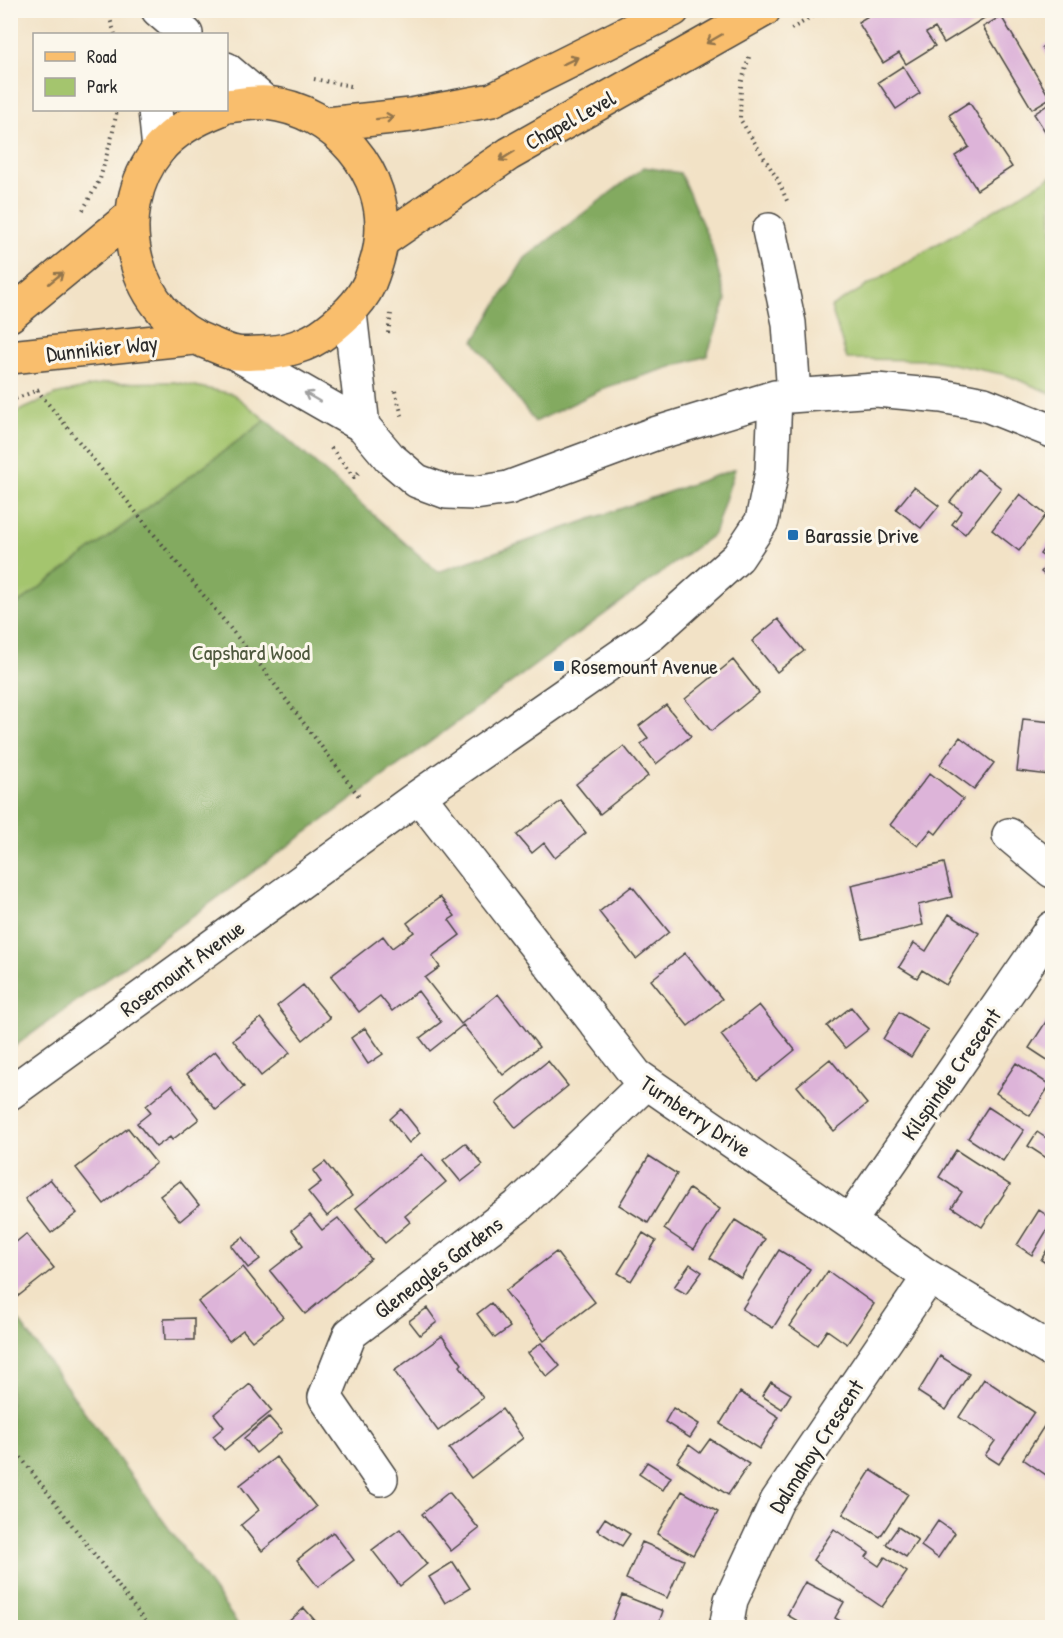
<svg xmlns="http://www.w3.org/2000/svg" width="1063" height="1638" font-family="'Patrick Hand',sans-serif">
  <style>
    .green { fill: #a4c56e; stroke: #68784c; stroke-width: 1.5 }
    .forest { fill: #83aa61; stroke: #576a46; stroke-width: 1.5 }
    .building { fill: #ddb4d9 }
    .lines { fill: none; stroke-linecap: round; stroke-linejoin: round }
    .minor-casing { stroke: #494642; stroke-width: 36 }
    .major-casing { stroke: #494642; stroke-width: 36 }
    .path { stroke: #494642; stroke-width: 4; stroke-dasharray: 1.5 4.5; stroke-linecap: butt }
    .minor { stroke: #fff; stroke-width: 33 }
    .major { stroke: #f9be6d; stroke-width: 33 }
    .oneway { stroke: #92744c }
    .oneway2 { stroke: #a0a0a0 }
    .poi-dot { fill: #1f6fb2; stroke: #fbf7ec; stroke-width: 2 }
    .labels { text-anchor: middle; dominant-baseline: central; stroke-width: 6; stroke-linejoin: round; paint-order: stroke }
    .street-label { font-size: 22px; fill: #2b2b2b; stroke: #fbf7ec }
    .poi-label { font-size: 22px; fill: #2b2b2b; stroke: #fbf7ec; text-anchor: start }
    .park-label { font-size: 22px; fill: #4f593f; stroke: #fbf7ec }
  </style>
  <rect width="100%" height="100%" fill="#fbf7ec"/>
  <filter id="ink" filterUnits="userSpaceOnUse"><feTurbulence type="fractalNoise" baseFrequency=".0167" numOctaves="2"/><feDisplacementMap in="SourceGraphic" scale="12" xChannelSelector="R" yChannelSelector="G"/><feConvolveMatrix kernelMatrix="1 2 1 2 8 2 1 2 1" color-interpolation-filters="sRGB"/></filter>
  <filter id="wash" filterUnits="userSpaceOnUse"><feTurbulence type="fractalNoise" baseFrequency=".008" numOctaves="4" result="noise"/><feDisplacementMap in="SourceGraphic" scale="24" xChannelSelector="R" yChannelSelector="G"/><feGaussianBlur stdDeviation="1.35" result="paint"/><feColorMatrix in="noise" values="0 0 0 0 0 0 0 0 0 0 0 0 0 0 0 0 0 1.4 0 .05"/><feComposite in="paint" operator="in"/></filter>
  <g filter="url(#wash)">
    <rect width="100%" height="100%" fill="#f2e2c6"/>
    <!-- green -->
    <path class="green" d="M1052,176V391L1050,393L1007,375L933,360L847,359L831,307Z
      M175,382L233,394L266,420L11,609L10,415L55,395L105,383Z"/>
    <!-- forest -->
    <path class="forest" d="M644,167L680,173L711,244L726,300L707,356L607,387L535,422L474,341L525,258Z
      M266,420L438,572L735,469L714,534L11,1049V609Z
      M14,1314L240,1627H11L10,1317Z"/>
    <g id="blocks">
      <!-- building -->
      <path class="building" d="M878,10H982L986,17L944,43L935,28L926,33L935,46L906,64L899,53L883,63L858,22Z
        M1001,16L1050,98L1032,109L983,27Z
        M1052,41V64L1042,47Z
        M903,66L920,93L896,109L878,82Z
        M969,102L1012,167L977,190L955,156L969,147L949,115Z
        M1052,102V142L1034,114Z
        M977,469L1001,488L965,534L952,524L962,511L950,502Z
        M914,487L939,506L921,528L896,509Z
        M1020,494L1046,515L1019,551L992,530Z
        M1052,537V581L1041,572L1050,561L1040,554Z
        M778,619L804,651L777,672L752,641Z
        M733,660L759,693L711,731L685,699Z
        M666,705L691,736L656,764L641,744L648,738L639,726Z
        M1023,719L1052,722L1049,775L1017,771Z
        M960,737L994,763L974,789L940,764Z
        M624,746L648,776L600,814L576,784Z
        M930,773L963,799L936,834L931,830L918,846L890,825Z
        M561,801L586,833L555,858L544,843L532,853L517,835Z
        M944,863L952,897L918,905L923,925L863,939L851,885Z
        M632,886L669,932L636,959L599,912Z
        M440,897L455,916L449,920L460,935L432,956L440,967L425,978L461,1024L498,994L539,1047L503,1075L463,1025L430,1051L420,1038L441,1022L418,991L392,1011L380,996L359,1012L331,976L383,936L392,948L414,932L407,923Z
        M949,914L979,933L946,985L922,970L917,978L899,967L914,943L926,951Z
        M685,953L722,999L688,1026L651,980Z
        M303,985L330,1018L303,1040L277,1006Z
        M759,1005L795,1050L757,1081L721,1035Z
        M851,1007L869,1029L845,1048L827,1026Z
        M899,1012L928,1030L911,1057L883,1039Z
        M261,1018L290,1053L261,1076L233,1040Z
        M1047,1020L1052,1024V1063L1029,1048Z
        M365,1028L383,1054L368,1064L351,1038Z
        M215,1051L244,1087L216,1110L187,1074Z
        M830,1059L867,1104L834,1131L797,1086Z
        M548,1061L568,1086L516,1128L496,1103Z
        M1016,1063L1050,1085L1030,1116L996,1093Z
        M172,1085L199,1119L172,1140L170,1137L156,1147L137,1123L151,1112L146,1106Z
        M988,1107L1024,1130L1003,1161L968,1138Z
        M401,1109L420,1133L409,1143L390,1119Z
        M128,1128L156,1163L104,1204L76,1168Z
        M1037,1132L1052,1142L1051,1161L1028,1146Z
        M465,1143L483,1165L461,1182L443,1160Z
        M956,1150L1010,1185L982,1227L952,1207L962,1192L939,1177Z
        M422,1154L446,1182L405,1216L410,1222L385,1243L356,1208Z
        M649,1156L677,1174L648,1223L619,1205Z
        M325,1162L352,1196L327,1216L308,1192L321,1182L313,1171Z
        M50,1179L77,1213L51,1233L25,1199Z
        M180,1181L199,1205L180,1221L160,1196Z
        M689,1189L720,1209L694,1249L664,1229Z
        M1039,1210L1052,1219V1222L1032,1255L1017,1245Z
        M310,1215L322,1230L338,1218L371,1259L305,1314L270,1271L303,1245L292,1230Z
        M735,1220L765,1239L741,1278L710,1258Z
        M643,1233L656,1241L631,1281L618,1273Z
        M26,1234L54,1268L12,1301L10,1247Z
        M243,1237L260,1259L248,1268L231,1246Z
        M1052,1241V1267L1041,1260Z
        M779,1250L810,1269L773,1328L742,1309Z
        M556,1252L595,1302L544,1341L505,1291Z
        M690,1264L702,1272L686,1294L674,1287Z
        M243,1267L283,1317L252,1341L243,1330L229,1341L198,1302Z
        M828,1271L874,1304L847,1344L827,1330L817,1345L790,1326Z
        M491,1303L510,1327L495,1338L477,1314Z
        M427,1308L437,1322L420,1335L409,1321Z
        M194,1318V1340H165L164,1319Z
        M442,1336L462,1364L460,1366L483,1398L438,1431L394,1371Z
        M541,1343L560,1366L547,1377L528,1353Z
        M940,1356L969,1374L946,1410L918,1392Z
        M984,1379L1034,1412L999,1464L985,1455L995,1441L959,1417Z
        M771,1382L791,1394L782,1409L762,1396Z
        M250,1384L272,1411L224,1450L213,1436L224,1427L214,1414Z
        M740,1392L779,1417L759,1449L720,1424Z
        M673,1408L699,1424L690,1438L665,1422Z
        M502,1409L523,1438L471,1478L449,1449Z
        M269,1417L282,1432L256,1453L244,1438Z
        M1048,1420L1052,1423V1479L1023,1459Z
        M710,1439L749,1464L728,1495L677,1462L689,1445L700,1453Z
        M276,1457L316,1507L262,1551L241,1525L259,1510L240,1485Z
        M647,1462L671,1477L663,1490L639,1474Z
        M871,1470L908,1494L880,1537L843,1514Z
        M682,1491L718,1512L693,1555L657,1534Z
        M449,1492L479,1529L451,1551L422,1514Z
        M605,1518L630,1534L622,1546L597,1530Z
        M938,1521L955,1533L938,1558L921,1546Z
        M898,1527L918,1540L906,1557L886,1544Z
        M400,1529L427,1564L400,1586L372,1550Z
        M834,1529L869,1553L866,1557L879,1566L885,1557L907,1572L882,1607L813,1560Z
        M333,1532L354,1560L318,1587L297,1560Z
        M642,1542L684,1560L667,1598L626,1579Z
        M453,1562L470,1588L445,1603L429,1577Z
        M805,1582L844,1602L835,1618L853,1628H810L787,1615Z
        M622,1595L663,1611L657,1628H609Z
        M304,1608L318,1624L314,1628H287L285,1625Z"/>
    </g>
  </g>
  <g filter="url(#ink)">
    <use href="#blocks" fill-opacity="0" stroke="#494642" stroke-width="1.5"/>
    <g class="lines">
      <!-- minor casing -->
      <g class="minor-casing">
        <path id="minor" d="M158,10L186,34
          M226,69L266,103
          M155,110L159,149
          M769,230L789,323L794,395
          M350,313L363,426
          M235,353L363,426L390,458L417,481L447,492L475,493L508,488L651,435L775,397L876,390L942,396L984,404L1052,431
          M419,796L636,1075L929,1277L1052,1351
          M1009,835L1052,871
          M10,1093L419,796L652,634L738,557L762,521L772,471L775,397
          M850,1221L1052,928
          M381,1479L325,1397L350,1334L518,1206L646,1083
          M726,1628L731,1600L777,1501L929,1277"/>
      </g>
      <!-- major casing -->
      <g class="major-casing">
        <path id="major" d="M219,110C196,119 175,130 159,149C107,213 133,316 211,344C219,347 228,352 237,353C244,354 252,353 259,353C282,353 308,346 327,331C345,317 365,299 372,276C376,265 380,253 381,241C390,173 334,110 267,103C254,102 239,105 226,106
          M327,124L411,115L492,100L673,10
          M382,241L509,154L764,10
          M10,315L131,216
          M10,357L194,338"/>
      </g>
      <!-- path -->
      <path class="path" d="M107,10L115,34
        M791,29L824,10
        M749,57L741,84L740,119L778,180L788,203
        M314,79L351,86
        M83,210L100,179L112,136L117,110
        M388,333L391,314
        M37,390L260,665L361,799
        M395,391L403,419
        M10,401L40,389
        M331,448L354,477L359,472
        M10,1443L150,1628"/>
      <!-- minor -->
      <use href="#minor" class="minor"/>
      <!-- major -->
      <use href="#major" class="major"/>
    </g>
    <!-- one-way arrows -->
    <defs><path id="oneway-shaft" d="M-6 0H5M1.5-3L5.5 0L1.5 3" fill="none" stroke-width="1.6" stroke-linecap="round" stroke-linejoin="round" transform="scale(1.5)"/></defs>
    <g class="oneway">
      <use href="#oneway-shaft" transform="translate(714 39) rotate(150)"/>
      <use href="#oneway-shaft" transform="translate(570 61) rotate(-26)"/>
      <use href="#oneway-shaft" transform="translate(385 118) rotate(-7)"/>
      <use href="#oneway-shaft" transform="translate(507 156) rotate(148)"/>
      <use href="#oneway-shaft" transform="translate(56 278) rotate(-39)"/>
    </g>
    <use class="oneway2" href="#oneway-shaft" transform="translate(312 397) rotate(-150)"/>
  </g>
  <!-- markers -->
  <g class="poi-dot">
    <rect x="787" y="529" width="12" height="12" rx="3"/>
    <rect x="553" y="660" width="12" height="12" rx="3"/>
  </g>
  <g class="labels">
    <!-- street labels -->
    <g class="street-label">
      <text transform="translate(570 120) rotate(-29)">Chapel Level</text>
      <text transform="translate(102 348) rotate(-6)">Dunnikier Way</text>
      <text transform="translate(182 968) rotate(-36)">Rosemount Avenue</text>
      <text transform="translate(951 1074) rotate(-55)">Kilspindie Crescent</text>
      <text transform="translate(696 1116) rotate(34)">Turnberry Drive</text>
      <text transform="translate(438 1267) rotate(-37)">Gleneagles Gardens</text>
      <text transform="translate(816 1446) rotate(-57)">Dalmahoy Crescent</text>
    </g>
    <!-- poi labels -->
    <g class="poi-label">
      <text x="805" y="535">Barassie Drive</text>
      <text x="571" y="666">Rosemount Avenue</text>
    </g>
    <!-- park labels -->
    <g class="park-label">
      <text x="251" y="652">Capshard Wood</text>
    </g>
  </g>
  <!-- margin -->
  <rect width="1063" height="1638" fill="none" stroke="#fbf7ec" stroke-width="36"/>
  <!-- legend -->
  <rect x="33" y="33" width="195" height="78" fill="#fbf7ec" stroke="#a8a59f" stroke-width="1.5"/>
  <rect x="45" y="52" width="30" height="9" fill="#f9be6d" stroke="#a8a59f" stroke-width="1.5"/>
  <text x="87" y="63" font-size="18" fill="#2b2b2b">Road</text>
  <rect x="45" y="78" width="30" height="18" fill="#a4c56e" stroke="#a8a59f" stroke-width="1.5"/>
  <text x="87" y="93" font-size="18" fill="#2b2b2b">Park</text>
</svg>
